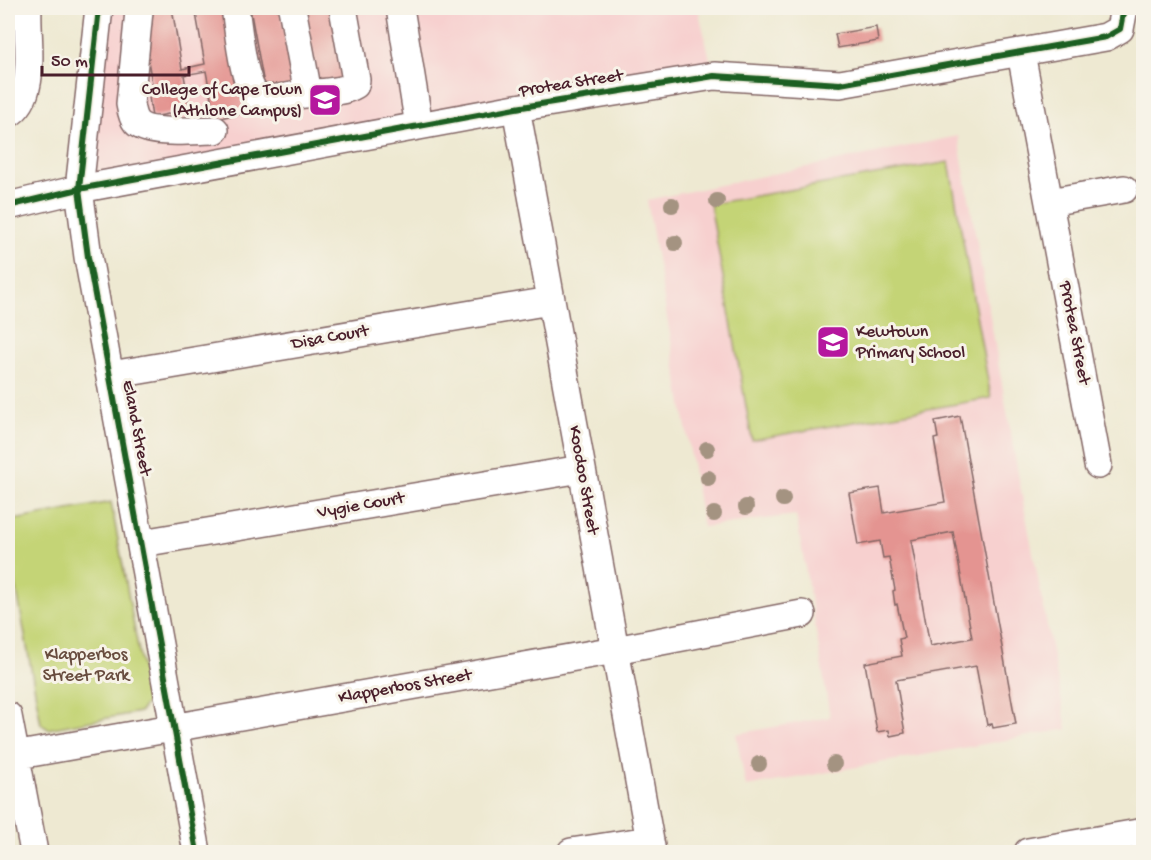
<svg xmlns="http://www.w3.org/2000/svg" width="1151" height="860" font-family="'Gochi Hand',sans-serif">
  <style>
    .built { fill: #f7d0cf }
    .green { fill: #c4d476; stroke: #877a50; stroke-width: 1.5 }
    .building { fill: #e49491; fill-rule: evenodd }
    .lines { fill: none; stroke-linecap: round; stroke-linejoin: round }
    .minor-casing { stroke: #836665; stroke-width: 30 }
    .minor { stroke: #fff; stroke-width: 27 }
    .cycleway-casing { stroke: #f7f3e8; stroke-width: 10 }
    .cycleway { stroke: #1b5e20; stroke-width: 6 }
    .tree { fill: #a49381 }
    .labels { text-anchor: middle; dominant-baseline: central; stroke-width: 6; stroke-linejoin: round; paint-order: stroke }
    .street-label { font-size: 18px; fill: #4a1f2b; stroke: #f7f3e8 }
    .poi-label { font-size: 18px; fill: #4a1f2b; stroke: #f7f3e8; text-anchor: end }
    .park-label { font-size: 18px; fill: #684c3e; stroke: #f7f3e8 }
  </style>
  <rect width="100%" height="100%" fill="#f7f3e8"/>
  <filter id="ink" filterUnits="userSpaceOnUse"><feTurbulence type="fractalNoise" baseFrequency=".0167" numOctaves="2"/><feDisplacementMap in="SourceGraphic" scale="12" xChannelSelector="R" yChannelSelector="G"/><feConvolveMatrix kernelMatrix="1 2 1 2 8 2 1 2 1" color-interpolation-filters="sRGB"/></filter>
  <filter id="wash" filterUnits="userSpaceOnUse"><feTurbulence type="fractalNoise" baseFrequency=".008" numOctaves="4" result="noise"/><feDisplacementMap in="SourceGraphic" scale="24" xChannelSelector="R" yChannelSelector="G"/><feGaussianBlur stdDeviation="1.35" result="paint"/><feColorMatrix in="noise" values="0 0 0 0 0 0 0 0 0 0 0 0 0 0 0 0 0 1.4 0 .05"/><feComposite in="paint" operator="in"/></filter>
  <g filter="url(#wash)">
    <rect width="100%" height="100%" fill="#eee9d2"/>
    <!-- built -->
    <path class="built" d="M99,8H698L714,76L79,189Z
      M958,136L1020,485L1067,729L746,787L736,734L830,717L813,613L796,515L703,527L647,200Z"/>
    <!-- green -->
    <path class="green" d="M949,162L991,398L752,440L710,204Z
      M111,502L148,701L140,712L48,729L41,724L8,542V521Z"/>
    <g id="blocks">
      <!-- building -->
      <path class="building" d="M149,8H172L182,69L205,64L195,8H225L244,113L215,119L206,71L184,75L190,110L152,117L148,90L153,89L142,26L152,24Z
        M250,8H280L294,85L265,90Z
        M305,8H340L354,83L320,90Z
        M876,27L878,41L838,48L835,34Z
        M960,416L1016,724L993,728L992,724L987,725L976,666L896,680L905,733L890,736L889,730L877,732L865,663L902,656L899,639L904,638L897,604L895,605L893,591L895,590L889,557L883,558L880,541L858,545L849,493L880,488L884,513L945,502L934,439L938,438L935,421ZM953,532L972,638L930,646L911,540Z"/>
    </g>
  </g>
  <g filter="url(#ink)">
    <use href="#blocks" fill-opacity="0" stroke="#836665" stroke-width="1.5"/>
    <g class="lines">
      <!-- minor casing -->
      <g class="minor-casing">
        <path id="minor" d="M99,8L79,189L88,257L197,852
          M235,8C238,25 243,89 258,96C271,102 291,95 305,94C320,92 342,93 355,85L356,80L343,8
          M292,8L308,93
          M400,8L419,126
          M139,11L130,104C131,110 132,117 136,122C148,136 197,130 215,130
          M1021,53L1098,465
          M516,108L652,852
          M8,114C39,97 26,39 28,8
          M1049,202L1124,189
          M8,206L79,189L516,108L714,76L840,84L1106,37L1120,29L1124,8
          M111,375L550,301
          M142,543L581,469
          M8,716L34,852
          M8,757L615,650L802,614
          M571,852L649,840
          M1028,852L1144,832"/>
      </g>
      <!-- minor -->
      <use href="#minor" class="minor"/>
      <!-- cycleway casing -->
      <g class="cycleway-casing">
        <path id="cycleway" d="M99,8L79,189L88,257L197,852
          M8,206L79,189L516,108L714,76L840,84L1106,37L1120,29L1124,8"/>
      </g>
      <!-- cycleway -->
      <use href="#cycleway" class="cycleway"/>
    </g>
    <!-- trees -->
    <g class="tree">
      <circle cx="717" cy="201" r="8"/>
      <circle cx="672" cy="205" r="8"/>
      <circle cx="675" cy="243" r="8"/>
      <circle cx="707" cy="449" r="8"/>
      <circle cx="708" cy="478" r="8"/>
      <circle cx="783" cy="499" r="8"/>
      <circle cx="746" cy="507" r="8"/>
      <circle cx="714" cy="514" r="8"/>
      <circle cx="759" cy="764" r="8"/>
      <circle cx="834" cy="764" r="8"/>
    </g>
  </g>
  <!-- icons -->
  <defs>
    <g id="university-square" transform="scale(1.725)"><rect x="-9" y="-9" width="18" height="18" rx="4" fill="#b5179e" stroke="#f7f3e8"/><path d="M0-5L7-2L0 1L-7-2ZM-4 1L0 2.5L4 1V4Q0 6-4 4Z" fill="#fff"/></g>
    <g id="school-square" transform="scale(1.725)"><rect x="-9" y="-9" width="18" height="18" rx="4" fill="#b5179e" stroke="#f7f3e8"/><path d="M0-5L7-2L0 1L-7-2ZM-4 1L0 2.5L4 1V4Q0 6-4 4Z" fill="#fff"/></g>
  </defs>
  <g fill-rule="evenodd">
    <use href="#university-square" x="325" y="100"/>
    <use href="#school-square" x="833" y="342"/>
  </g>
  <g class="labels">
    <!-- street labels -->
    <g class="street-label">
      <text transform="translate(571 84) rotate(-9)">Protea Street</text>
      <text transform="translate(1074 333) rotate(79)">Protea Street</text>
      <text transform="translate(330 338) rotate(-10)">Disa Court</text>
      <text transform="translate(136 428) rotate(79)">Eland Street</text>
      <text transform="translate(583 480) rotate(80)">Koodoo Street</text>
      <text transform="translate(361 506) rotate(-10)">Vygie Court</text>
      <text transform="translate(405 687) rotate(-10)">Klapperbos Street</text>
    </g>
    <!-- poi labels -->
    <g class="poi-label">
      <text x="302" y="90">College of Cape Town<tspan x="302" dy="21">(Athlone Campus)</tspan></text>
      <text x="856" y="332" text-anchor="start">Kewtown<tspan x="856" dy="21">Primary School</tspan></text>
    </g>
    <!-- park labels -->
    <g class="park-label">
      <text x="86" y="655">Klapperbos<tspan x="86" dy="21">Street Park</tspan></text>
    </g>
  </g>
  <!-- margin -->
  <rect width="1151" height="860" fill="none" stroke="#f7f3e8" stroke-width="30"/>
  <!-- scale -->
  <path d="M42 66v9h147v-9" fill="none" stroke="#4a1f2b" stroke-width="3"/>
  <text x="51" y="66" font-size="18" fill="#4a1f2b" stroke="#f7f3e8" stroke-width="4.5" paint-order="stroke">50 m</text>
</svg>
